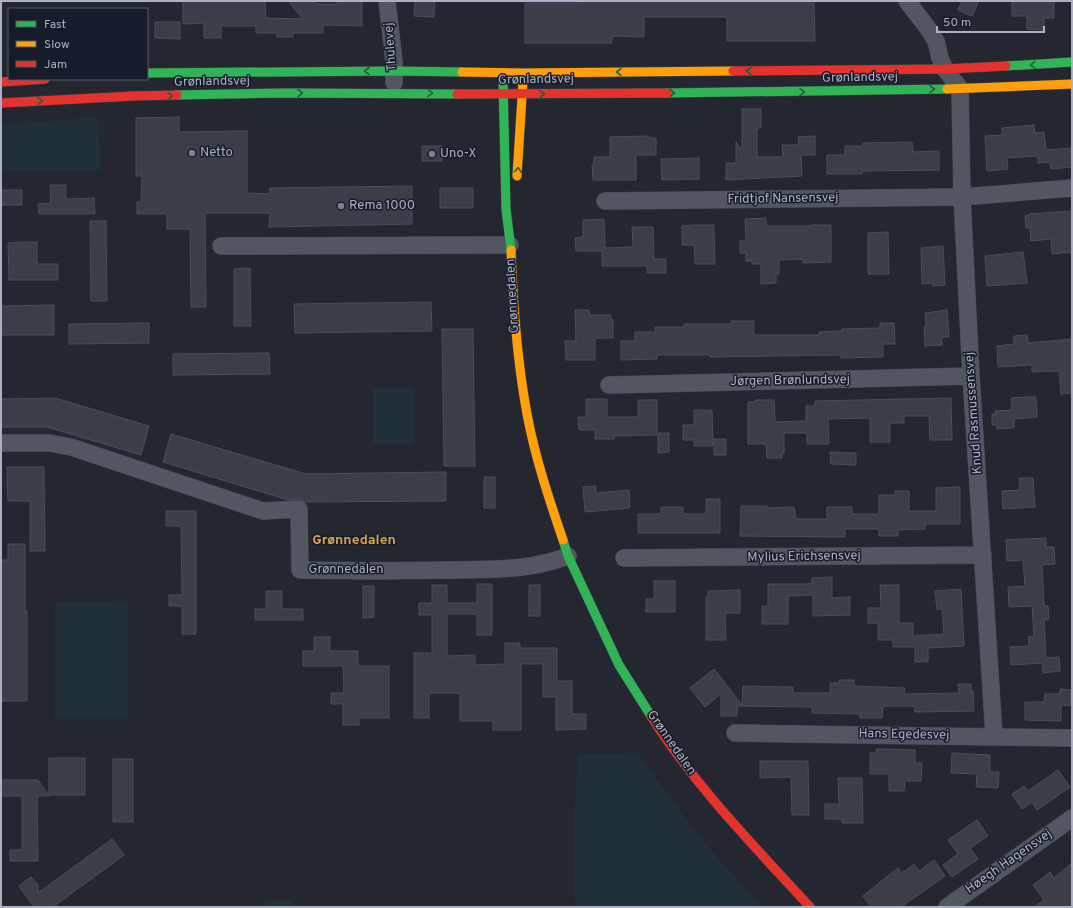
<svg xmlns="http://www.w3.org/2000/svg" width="1073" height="908" font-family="Overpass,sans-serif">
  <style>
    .green { fill: #213036 }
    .building { fill: #3b3e47; stroke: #4b4e59 }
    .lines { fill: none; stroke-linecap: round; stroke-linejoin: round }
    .street-casing { stroke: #404249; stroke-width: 18 }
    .fast-casing { stroke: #404249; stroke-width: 10 }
    .slow-casing { stroke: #404249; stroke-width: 10 }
    .jam-casing { stroke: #404249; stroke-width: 10 }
    .street { stroke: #525660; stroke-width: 17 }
    .fast { stroke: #30b455; stroke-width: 9 }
    .slow { stroke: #ff9f0a; stroke-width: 9 }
    .jam { stroke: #e5322d; stroke-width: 9 }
    .oneway { stroke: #22603e }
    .poi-dot { fill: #7c8190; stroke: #171c2b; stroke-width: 1.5 }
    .labels { text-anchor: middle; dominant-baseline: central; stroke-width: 3; stroke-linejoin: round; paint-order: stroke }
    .street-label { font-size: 13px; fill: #abb1c4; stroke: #171c2b }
    .poi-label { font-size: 13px; fill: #abb1c4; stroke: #171c2b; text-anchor: start }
    .neighbourhood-label { font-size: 14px; font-weight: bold; fill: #d9a051; stroke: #171c2b }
  </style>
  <rect width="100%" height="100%" fill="#242730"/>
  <!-- green -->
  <path class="green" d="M98,117L101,170H1V125Z
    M373,388H414V444H373Z
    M128,601V719H55V602Z
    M637,753L698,835L761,907H575C572,856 574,805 578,754Z
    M265,900H291L297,907H259Z"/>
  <!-- building -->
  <path class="building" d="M183,1H265L266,18L303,19L288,1H315V4H337V1H362V26L323,25V33H293V37H277V33H256V26H221V38H204V23L183,24Z
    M415,1H435L434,17L414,16Z
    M579,1H814L815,41H727V17H644V37L612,36V43H525V3H579Z
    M962,1H979L972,16L958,10Z
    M1012,1H1054V18H1044V30L1027,29V16H1012Z
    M155,22H180V39L155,38Z
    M742,109H761V128H757V157H783L782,145H799L798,137L815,136V155H801L802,176L726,180V163H736V142L742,150Z
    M179,117V132L247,131V193L270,194V188L412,186V224L269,227L270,213H205L206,307H191L190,229H167V214H137V202H141L142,176H136V118Z
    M1034,125L1035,133L1044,132L1046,150L1072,148V167L1051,169L1050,162L1038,163V156L1007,158L1008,169L987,171L985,136L1002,135V128Z
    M648,136V138H656V155H636V180H593L592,165H594V157H610V137Z
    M912,142L913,152L939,151V170L862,171V174H827V155H845V146H863V143Z
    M422,146H442V161H422Z
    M699,158V179L662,180L661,159Z
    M50,185H66V199L94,198L95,214H39L38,204L51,203Z
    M440,188H473V208H440Z
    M1,190H22V205H1Z
    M1072,211V252L1052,254L1051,239L1031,241L1030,228H1026L1025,216L1030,215L1029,214Z
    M766,218V226H810V225H831V262L803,263V260L800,259L779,260V274H776V283L761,284V264H752V261H746V253H740V241H746L745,219Z
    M604,219L605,248L633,247L632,227H653L654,259H666V273H647V266H602V251H576L575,238L583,237V220Z
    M90,221H106L107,301H91Z
    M695,225H714L715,264H695L694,245H682V226Z
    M888,232L889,274H868V233Z
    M20,242H37V264H58V280H9L8,243Z
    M943,246L945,285L933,286V283L922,284L921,248Z
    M1023,252L1027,283L987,286L985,256Z
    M250,268L251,326H234V269Z
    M431,302L432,331L295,333L294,304Z
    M54,305V335H1V306Z
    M575,310H589L590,315H611V320H613V338H595V360H566L565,341H576Z
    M947,310L949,337H942V345L925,346L924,327H926L925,313Z
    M731,321H754V335H819V332L842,331V329L880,328V323H894L895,344H883V357L841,358V355L710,357V355H657V359L621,360V341H635V332H655V327H684V324H731Z
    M149,323V343L69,344V324Z
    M442,329H473L475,466H444Z
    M1027,335L1028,343L1072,339V393L1061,394L1059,371L1032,372V365L998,367L997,346L1014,344V336Z
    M269,353L270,374L173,375V354Z
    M1027,397H1036L1037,417L1014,419V428L997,429L996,425H992V414H996L995,411L1012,410L1011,398Z
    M55,398L149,426L141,455L47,427H1V399Z
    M951,398L952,440H930L929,416H904V423H890V442H870V418L828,419L829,444H807V433H784V454H782V458H767L766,444H748V402H755V400H774L775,422L806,421V406H815V401Z
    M586,399H607V417H638V400H657V435L614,436V439H595V430H579L578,417H586Z
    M694,410H712L713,446H694V440H683V425H694Z
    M658,433H669V452L658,453Z
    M171,434L306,474L446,472V501L306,502L299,499L288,500L163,462Z
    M714,439H726V455H714Z
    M830,452L856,453V465L831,464Z
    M7,467H44L45,551H30V501H8Z
    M484,477H495V508H484Z
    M1019,478H1033L1035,507L1003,509L1002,491L1020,490Z
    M596,486V493L629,490L630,508L585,512L583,487Z
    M960,487V524H925V529L898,530V536H879V529H845V537L740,536L741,506H767V508L794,507L796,519H827V507H852V514H879V495H895V491H909V511H936V488Z
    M706,499H720V533H638V514H661V507H683V514H706Z
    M166,511H196V634H182V606H169V595H182L181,526H166Z
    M1046,538V547H1054L1055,564L1042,565L1044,606H1048L1049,619L1044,620L1046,658L1059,657L1060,671L1043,673L1042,663L1011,665L1010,647L1029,646L1028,637L1034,636L1032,606L1009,607L1008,587L1025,586L1023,560L1007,561L1006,540Z
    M8,544H25V611H27V701H1V560H8Z
    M832,577V598L850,597V615L813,616V595L788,596V624H762V606H768V584H806L812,583V578Z
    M654,581H675V612H646V599H654Z
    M477,584H492V635H477V614H447V656L475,655V665L505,664V643H520V648H557V681H572V714H586V729L556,730V697H543V664H521V730H493V721H460V693H429V718H414V653H432V615H419V603H432V585H447V603H477Z
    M529,585H540V616H529Z
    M880,585H899V623H913V636L944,634L942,609L937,610L935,591L961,589L964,646L928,648V662H915V647H893V640H878V623H868V608H881Z
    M363,586H374V617L363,618Z
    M740,590V613H725L726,640H706V597H708V591Z
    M266,591H282V609H303V620H255V609H266Z
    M314,637H330V651H358V666H389V718H359V725H343V704H331V693H344L343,666H303V651H314Z
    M714,669L742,705L743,686L793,687V693H830V683H839V680H854V686L905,688L904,694L959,693L958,684H971V691H973L974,711L915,712L914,706H883L882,718H860V714L812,713V707L737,706V716H721V694L705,707L690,688Z
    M1060,689L1071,690L1070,706L1061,705V721L1025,720V702H1044L1045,694H1060Z
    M876,749L915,750V763H922L921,781H905L904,791H889V774H870V753H877Z
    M952,753L990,755V772H999L998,788L976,787L977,774L951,773Z
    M49,758H85V795H49Z
    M113,759H133V822H113Z
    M760,761H808L809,815H792L791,777L760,778Z
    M1058,770L1070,787L1037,810L1032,802L1022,809L1012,794L1024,786L1028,791Z
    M838,778H862L863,823H842V819H825V804H839Z
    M1,780H38L49,796H37L38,861H10V850H22V796H1Z
    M977,820L988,836L970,848L978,859L952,877L943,865L958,854L948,840Z
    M112,839L124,855L53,907H34L19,886L31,877L38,885V893Z
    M934,860L945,876L901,907H871L863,896L898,868L902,873L914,864L919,871Z
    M1072,863V907H1034L1044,900L1033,885L1050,872L1054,878Z"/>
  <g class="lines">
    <!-- street casing -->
    <g class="street-casing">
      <path id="street" d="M387,1L394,61V83
        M907,1L927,27L936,41L940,58L945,69L960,89L962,197L971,376L994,736
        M605,201L962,197L1072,188
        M221,246L510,245
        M609,385L971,376
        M1,443H49L71,447L263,511L299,509L300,570C350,571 400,571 450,570C490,569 530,571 568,556
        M624,558L983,555
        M735,733L1072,738
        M947,907L1072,818"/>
    </g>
    <!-- fast casing -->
    <g class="fast-casing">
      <path id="fast" d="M1006,66L1072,62
        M147,73L394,71L462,72
        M503,80L506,209L511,250
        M667,93L947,89
        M177,95L286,93L457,94
        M563,540L568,556L619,665L651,716"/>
    </g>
    <!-- slow casing -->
    <g class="slow-casing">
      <path id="slow" d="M462,72L523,73L733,71
        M947,89L1072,84
        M517,176L523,81
        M511,250C513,305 517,360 527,414C535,457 549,499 563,540"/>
    </g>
    <!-- jam casing -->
    <g class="jam-casing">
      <path id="jam" d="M733,71L945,69L1006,66
        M1,82L45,79
        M457,94L667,93
        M1,103L133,96L177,95
        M651,716C695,786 754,846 810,907"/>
    </g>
    <!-- street -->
    <use href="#street" class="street"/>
    <!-- fast -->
    <use href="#fast" class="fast"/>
    <!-- slow -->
    <use href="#slow" class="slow"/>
    <!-- jam -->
    <use href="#jam" class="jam"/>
  </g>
  <!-- one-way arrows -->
  <defs><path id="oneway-chevron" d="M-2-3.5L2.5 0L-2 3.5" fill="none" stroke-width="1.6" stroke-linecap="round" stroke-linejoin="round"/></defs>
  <g class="oneway">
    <use href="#oneway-chevron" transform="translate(1033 65) rotate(177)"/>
    <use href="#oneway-chevron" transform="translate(367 71) rotate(180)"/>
    <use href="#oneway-chevron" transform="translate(749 71) rotate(180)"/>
    <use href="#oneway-chevron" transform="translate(619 72) rotate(180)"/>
    <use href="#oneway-chevron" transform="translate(932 89) rotate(-1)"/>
    <use href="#oneway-chevron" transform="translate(802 92) rotate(-1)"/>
    <use href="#oneway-chevron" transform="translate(300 93)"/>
    <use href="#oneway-chevron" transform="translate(430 93) rotate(1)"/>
    <use href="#oneway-chevron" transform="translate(672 93)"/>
    <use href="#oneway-chevron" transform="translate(542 94) rotate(-2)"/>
    <use href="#oneway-chevron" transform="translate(170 96) rotate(-1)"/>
    <use href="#oneway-chevron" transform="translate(40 101) rotate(-3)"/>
    <use href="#oneway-chevron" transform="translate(518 170) rotate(-86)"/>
  </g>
  <!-- markers -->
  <g class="poi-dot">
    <circle cx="192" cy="153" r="4"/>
    <circle cx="432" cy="154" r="4"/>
    <circle cx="341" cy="206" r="4"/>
  </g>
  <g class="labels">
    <!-- street labels -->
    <g class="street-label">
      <text transform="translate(391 47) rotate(-94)">Thulevej</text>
      <text transform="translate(860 78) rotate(-1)">Grønlandsvej</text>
      <text transform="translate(536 80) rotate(-1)">Grønlandsvej</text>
      <text transform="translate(212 82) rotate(-1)">Grønlandsvej</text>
      <text transform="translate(783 199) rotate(-1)">Fridtjof Nansensvej</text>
      <text transform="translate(513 296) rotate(-93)">Grønnedalen</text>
      <text transform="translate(790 381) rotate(-1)">Jørgen Brønlundsvej</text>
      <text transform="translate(974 413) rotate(-94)">Knud Rasmussensvej</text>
      <text transform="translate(804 557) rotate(-1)">Mylius Erichsensvej</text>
      <text x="346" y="570">Grønnedalen</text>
      <text transform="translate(904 735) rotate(1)">Hans Egedesvej</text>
      <text transform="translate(671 743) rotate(55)">Grønnedalen</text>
      <text transform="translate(1009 862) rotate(-35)">Høegh Hagensvej</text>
    </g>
    <!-- poi labels -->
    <g class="poi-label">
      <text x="200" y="153">Netto</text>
      <text x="440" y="154">Uno-X</text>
      <text x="349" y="206">Rema 1000</text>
    </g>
    <!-- neighbourhood labels -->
    <g class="neighbourhood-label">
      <text x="354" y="540">Grønnedalen</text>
    </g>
  </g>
  <!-- border -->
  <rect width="1073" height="908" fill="none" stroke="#abb1c4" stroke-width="4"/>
  <!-- legend -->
  <rect x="8" y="8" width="140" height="72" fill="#171c2b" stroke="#525868"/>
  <rect x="16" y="21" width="20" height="6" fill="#30b455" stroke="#525868"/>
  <text x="44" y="28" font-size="12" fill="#abb1c4">Fast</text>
  <rect x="16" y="41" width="20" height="6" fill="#ff9f0a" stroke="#525868"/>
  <text x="44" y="48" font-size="12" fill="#abb1c4">Slow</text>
  <rect x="16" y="61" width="20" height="6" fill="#e5322d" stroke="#525868"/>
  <text x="44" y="68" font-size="12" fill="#abb1c4">Jam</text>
  <!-- scale -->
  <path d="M937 26v6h107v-6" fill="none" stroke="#abb1c4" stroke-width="2"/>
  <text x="943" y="26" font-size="12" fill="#abb1c4" stroke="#171c2b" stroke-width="3" paint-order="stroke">50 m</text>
</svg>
